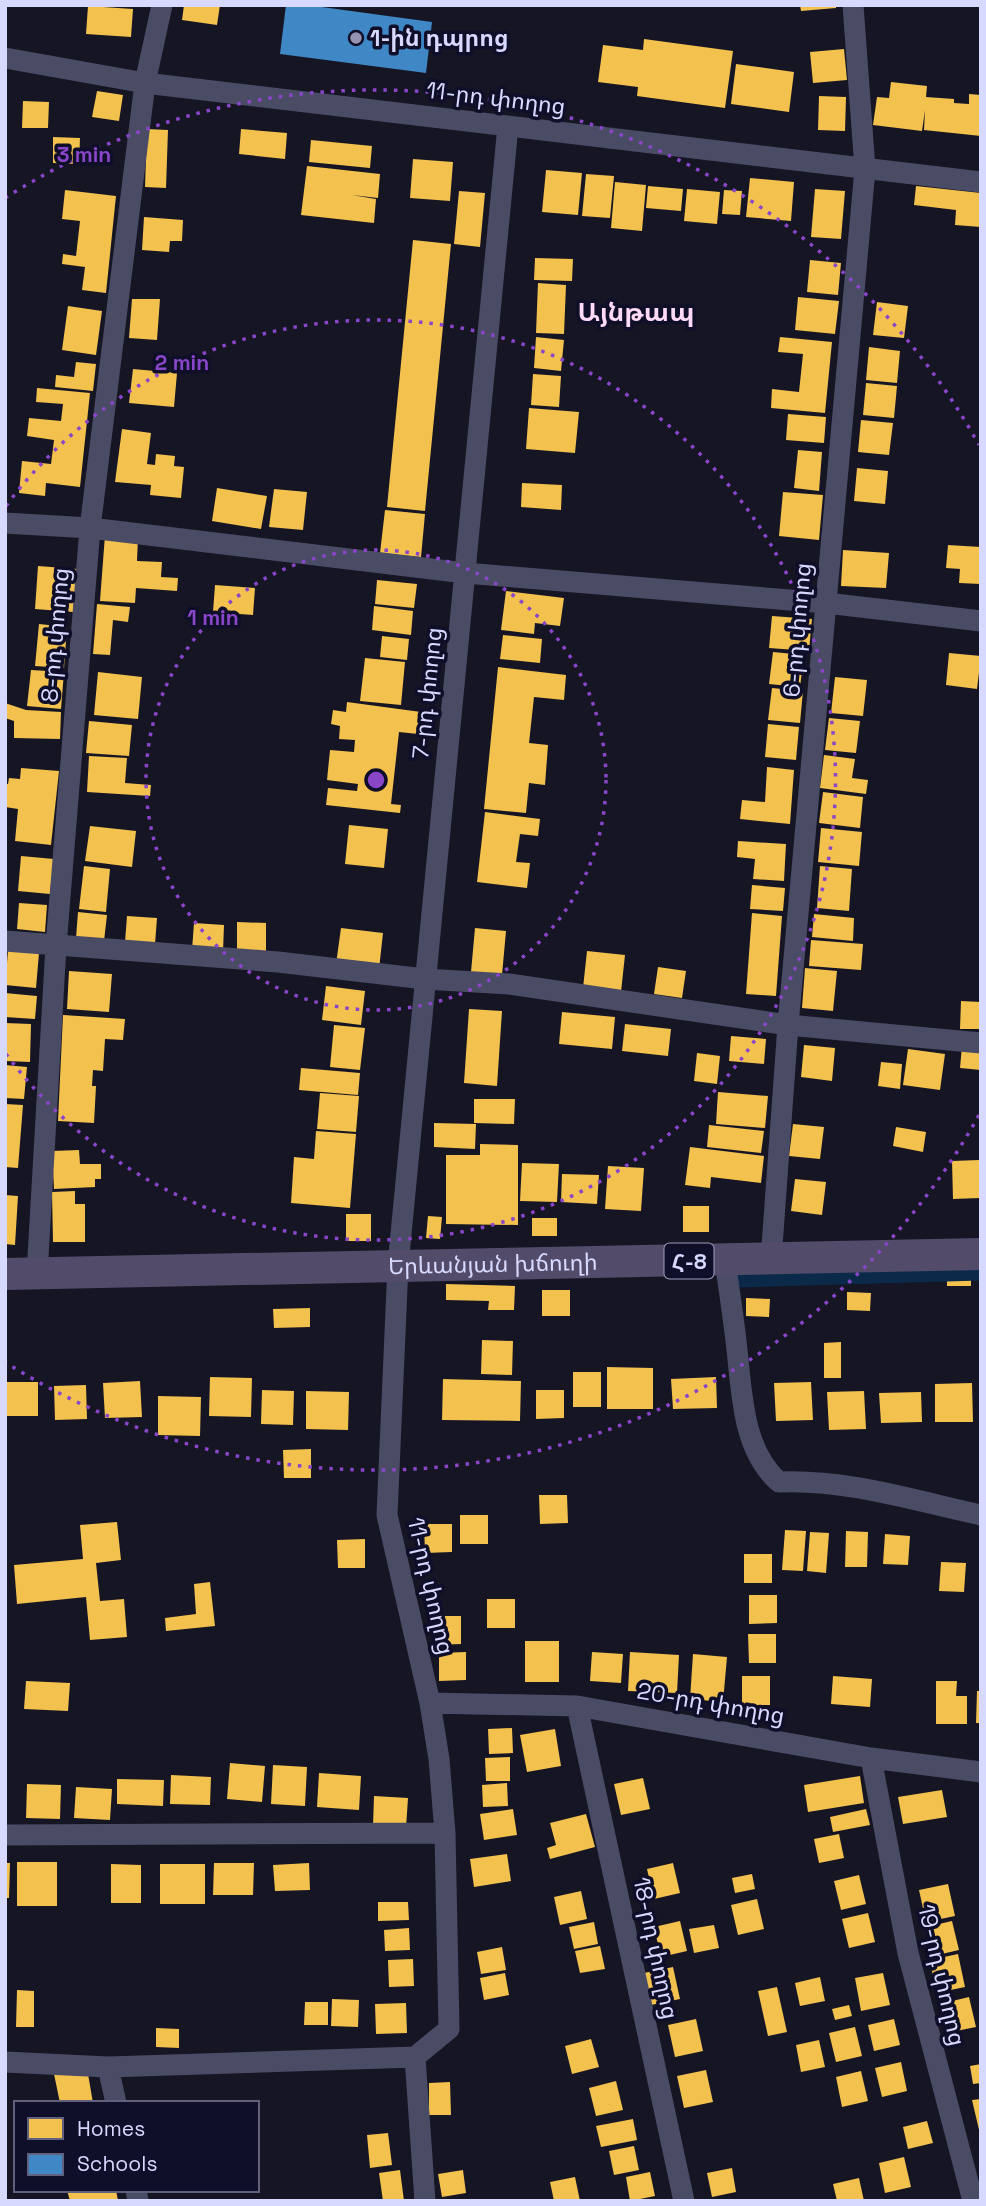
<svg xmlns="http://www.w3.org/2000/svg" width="986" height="2206" font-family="'Space Grotesk','Noto Sans Armenian',sans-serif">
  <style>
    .homes { fill: #f2c14e }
    .schools { fill: #3f88c5 }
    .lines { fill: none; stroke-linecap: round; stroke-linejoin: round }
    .canal { stroke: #0b2a4a; stroke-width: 19 }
    .minor { stroke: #4a4c65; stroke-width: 21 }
    .primary { stroke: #524c6a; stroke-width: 32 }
    .ring { fill: none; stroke: #8946c9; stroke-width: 3.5; stroke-dasharray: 3.5 7 }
    .poi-dot { fill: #9494b2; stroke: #100f2a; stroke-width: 2.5 }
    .labels { text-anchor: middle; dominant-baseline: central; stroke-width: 7; stroke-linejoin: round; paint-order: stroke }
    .shield { fill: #100f2a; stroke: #9c9cbf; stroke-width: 2 }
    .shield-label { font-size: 21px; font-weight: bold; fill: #d8d9ff }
    .poi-label { font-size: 23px; font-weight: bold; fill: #d8d9ff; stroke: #100f2a; text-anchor: start }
    .street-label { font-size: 23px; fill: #d8d9ff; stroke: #100f2a }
    .quarter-label { font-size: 26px; font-weight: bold; fill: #ffdaf6; stroke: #100f2a }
    .centre { fill: #8946c9; stroke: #100f2a; stroke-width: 3.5 }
    .ring-label { font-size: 21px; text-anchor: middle; font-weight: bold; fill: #8946c9; stroke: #100f2a; stroke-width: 7; stroke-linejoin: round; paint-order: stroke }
  </style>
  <rect width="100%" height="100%" fill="#161524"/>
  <!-- homes -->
  <path class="homes" d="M184,5H220L217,25L182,20Z
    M800,5H836V8L801,11Z
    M88,6L133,9L131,37L86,34Z
    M644,39L733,51L725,108L637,96L638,87L598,82L603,45L643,50Z
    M844,49L847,80L813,83L810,52Z
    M736,64L794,72L789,112L731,104Z
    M891,82L927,86L926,97L954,99V103L969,104V94L981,95V136L924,130L925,110L922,131L873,125L877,97L889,98Z
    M97,91L123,95L119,121L92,117Z
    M819,96L846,97L845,131L818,130Z
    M23,101L49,102L48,128H22Z
    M147,129L168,130L166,188L145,187Z
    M241,129L287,133L285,159L239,154Z
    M53,137L80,138L79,164L53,163Z
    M311,140L372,146L370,168L309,162Z
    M413,159L453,162L450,201L410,198Z
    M307,166L380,174L378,198L352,195L376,199L374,223L301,215Z
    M546,170L582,173L578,215L542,212Z
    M586,174L614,176L610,218L582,216Z
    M750,178L794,182L791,221L746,217Z
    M615,182L646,185L642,231L611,228Z
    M648,186L683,189L681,211L646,208Z
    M916,186L981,193V227L955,225L956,210L914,205Z
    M687,189L720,192L717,224L684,221Z
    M815,189L845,191L841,239L811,237Z
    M65,190L116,196L106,293L82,290L85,267L62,264L63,254L76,256L80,221L62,219Z
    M724,190L742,191L740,215L722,214Z
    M459,191L485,193L480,247L454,244Z
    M144,217L183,220L182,241H170L169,252L142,250Z
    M413,240L451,244L425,511L387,507Z
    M535,258L573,259L572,281L534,280Z
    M810,260L841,263L838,295L807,292Z
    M538,283L566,285L564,334L536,333Z
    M798,297L839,301L835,334L795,330Z
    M132,299H160L157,340L129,338Z
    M877,302L908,306L904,338L873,335Z
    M68,306L102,311L96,355L62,350Z
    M536,337L564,340L561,371L534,368Z
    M780,337L832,342L825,413L771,408L772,389L799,392L803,354L778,352Z
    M869,347L900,351L897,383L866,380Z
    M76,362L96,364L93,391L55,387L56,375L74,377Z
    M133,369L177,373L174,407L129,403Z
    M533,374L561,376L559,407L531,405Z
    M866,383L897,386L894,418L863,415Z
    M37,388L90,393L80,487L46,483L45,496L19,493L22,461L51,464L54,440L27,436L29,418L61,421L63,404L36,402Z
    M529,408L579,412L575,453L526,449Z
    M788,414L826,417L824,443L786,440Z
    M861,420L893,423L889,455L858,452Z
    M122,429L151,433L147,464L155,465L156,454L175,456L174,466L184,467L181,498L150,495L151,485L115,482Z
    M798,450L822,452L819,491L794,488Z
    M857,468L888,471L885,504L854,501Z
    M522,483L562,485L561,510L521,507Z
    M217,488L267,496L261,529L212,521Z
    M274,489L307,492L303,530L269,527Z
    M783,492L823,495L819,540L779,536Z
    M385,510L425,514L421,557L380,553Z
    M105,535L138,537L137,561L162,562L161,577L178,578L177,591L136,588L135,603L100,601Z
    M948,545L981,547V584L959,583L960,569L946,568Z
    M843,550L889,553L886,588L841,586Z
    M38,566L77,569L73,612L35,609Z
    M377,580L417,584L414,608L375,604Z
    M215,585L255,588L253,615L213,612Z
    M506,591L564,598L560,626L535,623L534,634L501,630Z
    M97,604L130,607L128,622L113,620L110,655L93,654Z
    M374,606L413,611L411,635L372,630Z
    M772,616L812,619L809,651L769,648Z
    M39,624L67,627L64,668L35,666Z
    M503,635L542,639L540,663L500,659Z
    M382,636L409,639L407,660L380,657Z
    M773,652L804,655L800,687L769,684Z
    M949,653L981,656L977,689L946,685Z
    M365,658L405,662L401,705L360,701Z
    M498,667L566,675L564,700L534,697L529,743L548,745L545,785L529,783L526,813L484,809Z
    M31,670L64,672L61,709L27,706Z
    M98,672L142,677L138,719L94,715Z
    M835,677L867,680L863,716L831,713Z
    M772,688L803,691L800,723L768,720Z
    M347,702L421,712L418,734L399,732L391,804L401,805L400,813L326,805L328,788L357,791L358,784L327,780L330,750L354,752L355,740L339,739L340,726L331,724L333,710L346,712Z
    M5,703L26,710L61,712L60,739L14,738V721L5,718Z
    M829,718L860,721L856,753L825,750Z
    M89,721L132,725L129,756L86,753Z
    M768,724L799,727L796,760L765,757Z
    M824,755L855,759L852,778L868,780L866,794L820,788Z
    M89,756L127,758L125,783L151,785L150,796L87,792Z
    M767,767L794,770L790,824L740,819L742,800L765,802Z
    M21,768L59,771L51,845L15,841L18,809L5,807V784H8L9,778L20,779Z
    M823,792L863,797L860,828L819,823Z
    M485,812L540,819L538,836L520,834L516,862L530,863L527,888L477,882Z
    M349,825L388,829L384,868L345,864Z
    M90,826L136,831L132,867L85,861Z
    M821,828L862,832L859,866L818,862Z
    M738,841L786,844L784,881L753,879L755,859L737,857Z
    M21,856L54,859L50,894L18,891Z
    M84,866L110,869L106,912L79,909Z
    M820,866L852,869L849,911L817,908Z
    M752,885L785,888L783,911L750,909Z
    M19,903L47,905L45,932L17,929Z
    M78,912L107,915L104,941L76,938Z
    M752,913L782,916L776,996L746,994Z
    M814,914L854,918L853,941L812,937Z
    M127,916L157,918L155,944L125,942Z
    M237,922L266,923V951H237Z
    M194,923L224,925L223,952L192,950Z
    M341,928L383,933L379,969L336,964Z
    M475,928L506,931L502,975L471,972Z
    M811,940L863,944L861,970L809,966Z
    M8,950L39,953L36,988L5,985V963H7Z
    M587,951L625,955L621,992L583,988Z
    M658,967L686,971L682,998L654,994Z
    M805,968L837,971L833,1011L802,1008Z
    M69,971L112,974L109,1012L67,1009Z
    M326,986L365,991L361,1025L322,1020Z
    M5,993L37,996L35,1019L5,1017Z
    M961,1001L981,1002V1029H960Z
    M469,1009L502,1011L497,1086L464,1083Z
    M562,1012L615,1017L612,1049L559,1044Z
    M63,1015L125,1019L123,1040L105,1039L103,1071L93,1070L92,1086H96L94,1123L58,1121Z
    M5,1023L31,1024L30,1062L5,1061Z
    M625,1024L671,1029L668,1056L622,1051Z
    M334,1025L365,1028L360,1070L330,1067Z
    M731,1036L766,1039L764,1064L729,1061Z
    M804,1045L835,1048L832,1081L801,1077Z
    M962,1046L981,1048V1070L960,1068Z
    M908,1049L945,1054L940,1090L903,1085Z
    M697,1053L720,1056L717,1084L694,1081Z
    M881,1062L902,1064L900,1089L878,1086Z
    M5,1065L27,1067L24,1099L5,1098Z
    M301,1068L360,1073L358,1095L299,1090Z
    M718,1092L768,1096L765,1128L716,1124Z
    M320,1093L359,1096L356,1132L317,1129Z
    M474,1099H515L514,1124L474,1123Z
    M5,1104L23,1105L18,1168L5,1167Z
    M434,1123L476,1124L475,1149L434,1147Z
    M793,1124L824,1127L820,1159L789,1156Z
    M709,1125L764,1131L761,1153L707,1147Z
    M896,1127L926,1132L923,1152L893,1146Z
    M316,1131L356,1134L350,1208L291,1203L294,1157L314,1159Z
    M480,1144L518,1145V1225L446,1224V1155H480Z
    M690,1147L764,1156L761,1183L711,1177L710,1188L685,1185Z
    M79,1150L80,1164H101V1179H95V1187L54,1189L52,1151Z
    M979,1160L980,1198L953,1199L952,1161Z
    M522,1163L559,1164L557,1202L520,1201Z
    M608,1166L644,1168L641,1211L605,1209Z
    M562,1174L599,1175L597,1204L561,1202Z
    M795,1179L826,1182L822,1215L791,1211Z
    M75,1191V1204H85V1242H53L52,1192Z
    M5,1195L18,1196L15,1245L5,1244Z
    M683,1206H709V1232H683Z
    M346,1214H371V1241H346Z
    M428,1216L442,1217L440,1239L426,1238Z
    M532,1218H557V1236H532Z
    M947,1276H971V1286H947Z
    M446,1284L515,1286L514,1310H488L489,1301L446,1300Z
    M542,1290H570V1316H542Z
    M847,1292L871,1293L870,1311L847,1310Z
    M746,1298L770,1299L769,1317L746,1316Z
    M310,1308V1327L274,1328L273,1309Z
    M482,1340L513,1341L512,1375L481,1374Z
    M841,1342V1378H824V1343Z
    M607,1367L653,1368V1409H607Z
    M573,1372H601V1407H573Z
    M210,1377L252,1378L251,1417L209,1416Z
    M716,1377L717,1408L673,1409L671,1379Z
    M443,1379L521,1381L520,1421L442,1420Z
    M140,1381L142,1417L105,1418L103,1383Z
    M6,1382H38V1416H7Z
    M811,1382L813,1420L776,1421L774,1383Z
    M972,1383L973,1422H935V1384Z
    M86,1385L87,1419L55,1420L54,1386Z
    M262,1390L294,1391L293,1425L261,1424Z
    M536,1390H564V1418L536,1419Z
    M306,1391L349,1392L348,1430L306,1429Z
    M864,1391L866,1429L829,1430L827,1392Z
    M921,1392L922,1422L881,1423L879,1393Z
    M158,1396L201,1397L200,1436L158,1435Z
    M311,1449V1478H284L283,1450Z
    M539,1495H567L568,1523L540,1524Z
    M460,1515H488V1544H460Z
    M117,1522L121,1560L96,1563L100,1601L124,1599L127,1637L90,1640L86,1597L17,1604L14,1565L83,1559L80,1525Z
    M424,1524H452V1552L425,1553Z
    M785,1530L806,1531L803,1571L782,1570Z
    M846,1531L868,1532L867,1567H845Z
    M810,1532L829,1533L826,1573L807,1571Z
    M885,1534L910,1536L908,1565L883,1564Z
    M365,1539V1568H338L337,1540Z
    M744,1554H772V1583H744Z
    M941,1562L966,1563L964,1592L939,1591Z
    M210,1582L215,1626L166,1631L165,1618L196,1614L194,1584Z
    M749,1595H777V1623L749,1624Z
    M487,1599H515V1628H487Z
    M433,1616H461V1644L434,1645Z
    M748,1634H776V1663H749Z
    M525,1641H559V1682H525Z
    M466,1652V1680L439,1681V1653Z
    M592,1652L623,1654L621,1683L590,1681Z
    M630,1652L679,1655L677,1693L628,1691Z
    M693,1654L727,1657L723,1702L690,1699Z
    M742,1676H770V1705H742Z
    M833,1676L872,1679L870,1707L831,1704Z
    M26,1681L70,1683L68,1711L24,1709Z
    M936,1681H957L956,1696H967V1724H936Z
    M977,1691H981V1723H976Z
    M512,1728L513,1753L489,1754L488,1729Z
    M555,1729L561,1766L527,1772L520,1735Z
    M510,1757V1781H486L485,1758Z
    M230,1763L265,1766L262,1802L227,1799Z
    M273,1765L307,1767L305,1806L271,1804Z
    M319,1773L361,1776L359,1810L317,1807Z
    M171,1775L211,1777L210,1805L170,1804Z
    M860,1776L864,1803L808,1812L804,1785Z
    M643,1778L650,1809L621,1815L614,1784Z
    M117,1779L164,1780L163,1806L117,1804Z
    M507,1783L508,1806L483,1807L482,1785Z
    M27,1784L61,1785L60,1819L26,1818Z
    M76,1787L112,1789L110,1820L74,1818Z
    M942,1790L947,1817L903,1824L898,1797Z
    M374,1796L408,1798L406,1828L373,1826Z
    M513,1809L517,1835L484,1840L480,1814Z
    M866,1809L870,1825L833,1832L830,1817Z
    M586,1814L595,1847L550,1859L547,1848L556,1845L550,1823Z
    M839,1834L844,1858L819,1863L814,1839Z
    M507,1854L511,1881L474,1887L470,1859Z
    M17,1862H57V1906H17Z
    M5,1863H10L9,1898H5Z
    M214,1863H254L253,1895H213Z
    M309,1863L310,1890L275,1891L273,1865Z
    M673,1863L680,1893L654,1899L647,1869Z
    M111,1864L141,1865V1903H111Z
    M160,1864H205V1904H160Z
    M752,1874L755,1889L735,1893L732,1878Z
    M859,1875L866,1904L841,1910L834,1881Z
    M948,1884L955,1916L926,1922L919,1890Z
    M581,1891L587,1919L560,1925L554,1897Z
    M757,1899L764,1929L738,1935L731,1905Z
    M378,1902H408L409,1920L378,1921Z
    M868,1913L875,1942L849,1948L842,1919Z
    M680,1921L687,1951L661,1957L654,1927Z
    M952,1921L959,1950L933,1956L926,1927Z
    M594,1922L598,1944L574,1949L569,1927Z
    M714,1925L719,1948L694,1953L689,1929Z
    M409,1928L410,1950L385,1951L384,1930Z
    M600,1946L605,1969L580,1973L575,1951Z
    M502,1947L506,1970L481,1974L477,1952Z
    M958,1954L965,1987L936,1993L930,1960Z
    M413,1959L414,1986L389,1987L388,1960Z
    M673,1967L680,1999L651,2005L644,1973Z
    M505,1973L509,1995L484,2000L480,1978Z
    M883,1973L890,2005L861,2011L855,1978Z
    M820,1977L825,2001L800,2006L795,1983Z
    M777,1987L787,2032L768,2036L758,1991Z
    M17,1990L34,1991V2027H16Z
    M969,1997L976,2027L951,2032L944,2003Z
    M332,1999L359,2000L358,2027L331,2026Z
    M305,2002H328V2025H304Z
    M406,2003L407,2033L376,2034L375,2004Z
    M849,2005L852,2016L835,2020L832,2009Z
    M696,2019L703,2051L675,2057L668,2025Z
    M894,2019L900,2045L874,2051L868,2025Z
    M855,2027L862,2056L836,2062L829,2033Z
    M156,2028L179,2029V2048L156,2047Z
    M591,2039L599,2067L572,2074L565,2046Z
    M819,2040L825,2067L801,2072L796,2045Z
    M901,2062L907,2091L882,2097L875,2068Z
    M981,2064V2083L973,2084L970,2066Z
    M87,2068L93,2103H60L54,2074Z
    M706,2070L713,2102L684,2108L677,2076Z
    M861,2071L868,2101L842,2107L836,2077Z
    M616,2081L623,2110L596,2116L589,2088Z
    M450,2082L451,2115H429V2083Z
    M981,2099V2134H980L972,2100Z
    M633,2119L637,2140L601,2147L596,2126Z
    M927,2121L933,2143L908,2149L903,2127Z
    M388,2133L392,2165L370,2168L367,2135Z
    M634,2146L639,2170L614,2175L609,2151Z
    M904,2157L911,2187L885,2193L879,2163Z
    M732,2168L736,2192L712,2197L707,2173Z
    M400,2170L404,2201H383L379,2173Z
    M463,2170L466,2193L442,2197L438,2174Z
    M650,2172L655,2196L630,2201L626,2177Z
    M575,2177L580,2201H554L550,2182Z
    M859,2178L864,2201H837L833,2184Z
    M67,2190H116L118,2201H70Z"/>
  <!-- schools -->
  <path class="schools" d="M286,5H307L432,22L426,73L280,54Z"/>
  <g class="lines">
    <!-- canal -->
    <path class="canal" d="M737,1278L981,1271"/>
    <!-- minor -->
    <path class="minor" d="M5,58L145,83L981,182
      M5,523L90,528L465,573L826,603L981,621
      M5,941L278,962L425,979L509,984L788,1025L981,1043
      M771,1260L788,1025L865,169L853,5
      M725,1261C729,1288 733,1315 736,1341C742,1389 741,1449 779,1482C847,1479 916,1501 981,1515
      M37,1274L56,946L90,528L145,83L162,5
      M430,1703L577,1706L871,1758L981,1772
      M577,1706L684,2201
      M871,1758L908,1953L973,2201
      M5,1835L445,1833
      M415,2057L449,2029L445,1833L439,1759L430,1703L387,1515L398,1265L508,126
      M415,2057L425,2201
      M5,2062L108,2067L415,2057
      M108,2067L116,2103
      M136,2190L138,2201"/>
    <!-- primary -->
    <path class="primary" id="s1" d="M5,1274L981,1254"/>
  </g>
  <!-- distance rings -->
  <g class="ring">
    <circle cx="376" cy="780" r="230"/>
    <path d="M6 506A460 460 0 1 1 6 1054"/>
    <path d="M979 1115A690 690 0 0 1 5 1362M5 198A690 690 0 0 1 979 445"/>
  </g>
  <!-- markers -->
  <circle class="poi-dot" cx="356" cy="38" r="7"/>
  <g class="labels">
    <!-- shield labels -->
    <rect class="shield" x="664.5" y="1243.5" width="49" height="35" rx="5"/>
    <g class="shield-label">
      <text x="689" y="1261">Հ-8</text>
    </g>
    <!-- poi labels -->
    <g class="poi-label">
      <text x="370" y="38">1-ին դպրոց</text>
    </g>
    <!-- street labels -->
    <g class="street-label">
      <text transform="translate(496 98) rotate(7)">11-րդ փողոց</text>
      <text transform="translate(797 630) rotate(-85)">6-րդ փողոց</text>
      <text transform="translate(55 635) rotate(-85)">8-րդ փողոց</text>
      <text transform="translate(427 693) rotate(-84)">7-րդ փողոց</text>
      <text stroke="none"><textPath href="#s1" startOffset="488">Երևանյան խճուղի</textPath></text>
      <text transform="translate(431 1586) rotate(77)">11-րդ փողոց</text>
      <text transform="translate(711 1703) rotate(10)">20-րդ փողոց</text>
      <text transform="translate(656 1948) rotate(78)">18-րդ փողոց</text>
      <text transform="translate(942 1975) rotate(77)">19-րդ փողոց</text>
    </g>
    <!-- quarter labels -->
    <g class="quarter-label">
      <text x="636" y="312">Այնթապ</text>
    </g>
  </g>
  <circle cx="376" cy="780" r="10" class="centre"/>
  <g class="ring-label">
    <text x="84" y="162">3 min</text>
    <text x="182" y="370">2 min</text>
    <text x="213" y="625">1 min</text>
  </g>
  <!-- border -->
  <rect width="986" height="2206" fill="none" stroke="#d8d9ff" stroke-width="14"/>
  <!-- legend -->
  <rect x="14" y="2101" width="245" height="91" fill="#100f2a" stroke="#60607f" stroke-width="2"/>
  <rect x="28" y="2118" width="35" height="21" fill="#f2c14e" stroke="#60607f" stroke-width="2"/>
  <text x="77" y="2136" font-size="21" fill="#d8d9ff">Homes</text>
  <rect x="28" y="2154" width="35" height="21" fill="#3f88c5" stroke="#60607f" stroke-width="2"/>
  <text x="77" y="2171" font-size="21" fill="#d8d9ff">Schools</text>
</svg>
